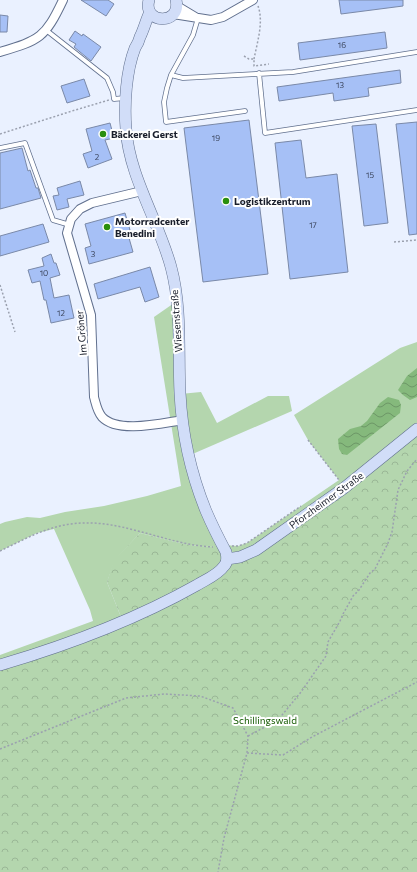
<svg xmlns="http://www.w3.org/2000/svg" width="417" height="872" font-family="Commissioner,sans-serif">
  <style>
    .green { fill: #b4d6ae }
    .forest { fill: url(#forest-crowns) }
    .water { fill: url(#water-waves) }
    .building { fill: #a6c0f6; stroke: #7a89a8 }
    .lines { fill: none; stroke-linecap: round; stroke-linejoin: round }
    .lane-casing { stroke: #61708e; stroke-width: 5.5 }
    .street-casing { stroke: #61708e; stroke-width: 10 }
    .secondary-casing { stroke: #61708e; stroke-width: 12 }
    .path { stroke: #9ba1af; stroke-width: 1.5; stroke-dasharray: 2 2; stroke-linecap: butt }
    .lane { stroke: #fff; stroke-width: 4 }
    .street { stroke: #fff; stroke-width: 8 }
    .secondary { stroke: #d1ddf8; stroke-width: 11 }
    .poi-dot { fill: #2a8f0e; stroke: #fff; stroke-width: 1.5 }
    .labels { text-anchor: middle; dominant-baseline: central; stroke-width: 4; stroke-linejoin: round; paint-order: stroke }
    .number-label { font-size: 8px; fill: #3c465e }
    .poi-label { font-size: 10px; font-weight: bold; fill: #191e2b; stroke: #fff; text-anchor: start }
    .street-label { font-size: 10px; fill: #191e2b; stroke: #fff }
    .park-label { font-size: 10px; fill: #145a01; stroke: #fff }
  </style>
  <defs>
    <pattern id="forest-crowns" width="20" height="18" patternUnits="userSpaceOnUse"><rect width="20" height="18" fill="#b4d6ae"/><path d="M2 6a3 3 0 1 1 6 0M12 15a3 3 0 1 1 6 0" fill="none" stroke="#9ab796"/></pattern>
    <pattern id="water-waves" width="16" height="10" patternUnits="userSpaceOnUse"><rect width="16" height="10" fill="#85b97c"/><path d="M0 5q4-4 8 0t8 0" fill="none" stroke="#6c9666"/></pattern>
  </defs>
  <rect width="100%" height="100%" fill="#eaf1ff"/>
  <!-- green -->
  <path class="green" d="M177,301L180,394L201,392L217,423L268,396H289L292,411L188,456L223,545L238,546L247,543L339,480L308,440L294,415L400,348L417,342V429L256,550L227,559L222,545C195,550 166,539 140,533L115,560L107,582L123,622L0,665V655L93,621L90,610L54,529L37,533L0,551V524L5,522L27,517L40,518L65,512L104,506L147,496L181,486L154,317Z"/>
  <!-- forest -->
  <path class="forest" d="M417,429V872H0V665L123,622L107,582L114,560L140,533C166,539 195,550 223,545L226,552L240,557Z"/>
  <!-- water -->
  <path class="water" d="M417,368V397L410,400L403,395L398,390L407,376Z
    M388,397L399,400L401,405L400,413L347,455L342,454L339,449L338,439L350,429L361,426L367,421L380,403Z"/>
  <!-- building -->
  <path class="building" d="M81,0H108L114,4L106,16Z
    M339,0H403V6L341,14Z
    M0,15L8,16L7,32H0Z
    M75,31L82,36L83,34L101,47L91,61L74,47L76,44L69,40Z
    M385,32L387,48L300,60L298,43Z
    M400,70L401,83L368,88L369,96L334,101L333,93L279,101L277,87Z
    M84,79L90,96L67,103L61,86Z
    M249,120L268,274L203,282L184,128Z
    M417,122V234L409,235L396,124Z
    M110,123L114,138L105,140L112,159L88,168L83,154L92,151L86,129Z
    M376,124L388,223L364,226L352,126Z
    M301,140L306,178L337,174L348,272L290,279L275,143Z
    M22,148L28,171L30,170L36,188H38L41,198L0,209V153Z
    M80,181L84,195L67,199L69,207L57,210L53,196L59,195L57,188Z
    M125,213L130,230L127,231L133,252L89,264L85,248L91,246L85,224Z
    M43,224L49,242L0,256V236Z
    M51,254L54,263H56L60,275L50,278L54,298L69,295L74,318L51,323L46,300H44L40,281L32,283L28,270L44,266L42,258Z
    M150,267L159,297L145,302L140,287L98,299L94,284Z"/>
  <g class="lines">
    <!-- lane casing -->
    <g class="lane-casing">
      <path id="lane" d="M198,18L193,35L171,75L167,88L164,102L166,122L245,111
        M46,30L107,78L113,92L114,99L125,98
        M259,73L265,133L417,110
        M171,75L183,78L293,72L417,52
        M0,148L25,143L53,220L70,225"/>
    </g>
    <!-- street casing -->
    <g class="street-casing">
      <path id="street" d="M177,6L197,18
        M173,14L211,20L223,17L253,0
        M0,52C40,40 45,38 63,0
        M142,191L92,203L80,209L71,219L67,233L91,315L94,397C96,404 97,411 102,417C118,434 162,423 183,420"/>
    </g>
    <!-- secondary casing -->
    <g class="secondary-casing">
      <path id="secondary" d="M149,0C142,24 182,26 176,0
        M227,559L240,557L256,550L344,488L417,429
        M0,665C68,645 135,620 197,585C205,580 218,575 224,566C228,562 227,557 226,552C219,539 212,525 206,511C191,474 182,434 180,393C178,351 182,308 171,267C159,222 129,176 126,129C124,105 126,71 135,48C137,45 139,41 140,37C144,29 146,20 150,12"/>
    </g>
    <!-- path -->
    <path class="path" d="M244,56L249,59H254V66L269,64
      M254,59C257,43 264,22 258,6
      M0,134L72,111L109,100
      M394,242L417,240
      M0,285L15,332
      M308,440L339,480
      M232,546H238L247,543L301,506
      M0,551C23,540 46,527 71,524C120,517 165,545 213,547
      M248,736L278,720L301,692L326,656L328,642L340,621L343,614L353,596L359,590L370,573L375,569L388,543L392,532L398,490L407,471L417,459
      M0,749L126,698L164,694L200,696L233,708L248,736L247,753L224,838L218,872
      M247,753L283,755L312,737L417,682"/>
    <!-- lane -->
    <use href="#lane" class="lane"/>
    <!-- street -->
    <use href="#street" class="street"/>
    <!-- secondary -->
    <use href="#secondary" class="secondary"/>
  </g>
  <!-- markers -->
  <g class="poi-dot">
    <circle cx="103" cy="134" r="4"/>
    <circle cx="226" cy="201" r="4"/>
    <circle cx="107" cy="227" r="4"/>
  </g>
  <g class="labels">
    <!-- number labels -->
    <g class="number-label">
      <text x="342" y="45">16</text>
      <text x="340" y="85">13</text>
      <text x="216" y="138">19</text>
      <text x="97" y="157">2</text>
      <text x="370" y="175">15</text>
      <text x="313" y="225">17</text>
      <text x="93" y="254">3</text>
      <text x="44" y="273">10</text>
      <text x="61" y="313">12</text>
    </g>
    <!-- poi labels -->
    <g class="poi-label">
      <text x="111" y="134">Bäckerei Gerst</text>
      <text x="234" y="201">Logistikzentrum</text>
      <text x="115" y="221">Motorradcenter<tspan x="115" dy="12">Benedini</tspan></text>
    </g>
    <!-- street labels -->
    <g class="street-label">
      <text transform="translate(176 321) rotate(-94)">Wiesenstraße</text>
      <text transform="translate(81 333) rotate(-95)">Im Gröner</text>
      <text transform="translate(326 500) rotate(-36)">Pforzheimer Straße</text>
    </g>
    <!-- park labels -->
    <g class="park-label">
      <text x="265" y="720">Schillingswald</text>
    </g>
  </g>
</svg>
